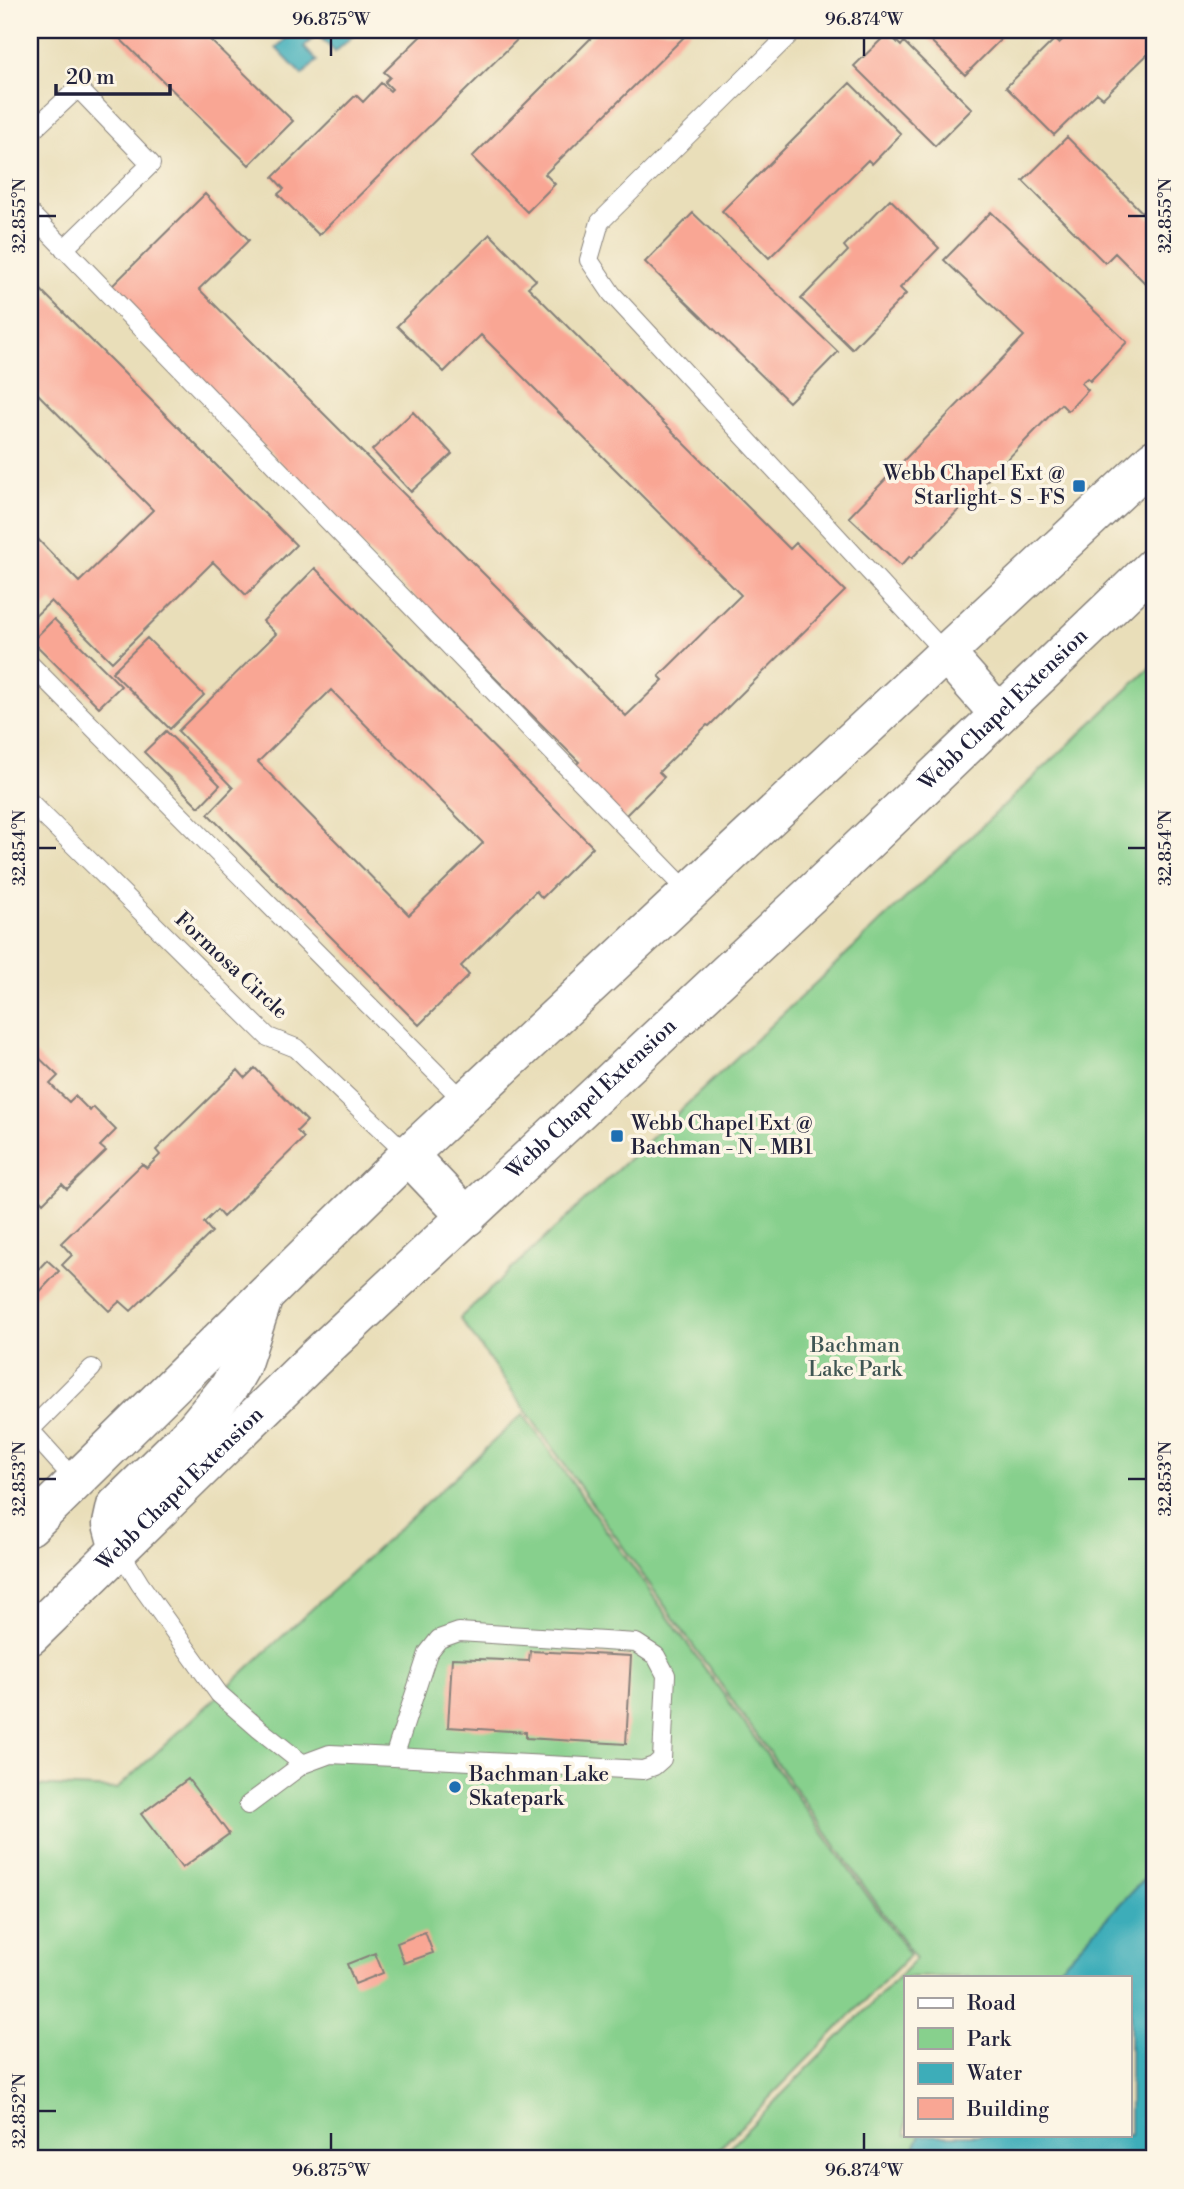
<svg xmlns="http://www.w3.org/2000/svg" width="1184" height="2189" font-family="'Libre Bodoni',serif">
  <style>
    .green { fill: #87d08d; stroke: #547964; stroke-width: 2 }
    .water { fill: #3dadb9; stroke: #30687a; stroke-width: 2 }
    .building { fill: #f9a694; fill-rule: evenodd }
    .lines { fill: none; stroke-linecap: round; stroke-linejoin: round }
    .lane-casing { stroke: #86807a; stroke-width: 20 }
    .secondary-casing { stroke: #86807a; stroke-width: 41 }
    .lane { stroke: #fff; stroke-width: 18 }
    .secondary { stroke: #fff; stroke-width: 38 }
    .ticks { fill: none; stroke: #22223b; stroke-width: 2.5 }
    .poi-dot { fill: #1f6fb2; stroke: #fcf5e5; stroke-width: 2.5 }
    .labels { text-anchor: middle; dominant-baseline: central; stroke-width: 7; stroke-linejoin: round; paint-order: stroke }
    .poi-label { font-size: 21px; fill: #22223b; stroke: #fcf5e5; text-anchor: start }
    .street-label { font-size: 21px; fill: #22223b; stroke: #fcf5e5 }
    .park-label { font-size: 21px; fill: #405654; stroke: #fcf5e5 }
    .neatline { fill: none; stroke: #22223b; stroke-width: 2.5 }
    .ticks-label { font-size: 18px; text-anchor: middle; fill: #22223b }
  </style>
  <rect width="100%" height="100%" fill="#fcf5e5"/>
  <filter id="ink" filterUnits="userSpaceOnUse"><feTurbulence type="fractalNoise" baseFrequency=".0143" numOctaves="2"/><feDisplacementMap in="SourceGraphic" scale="14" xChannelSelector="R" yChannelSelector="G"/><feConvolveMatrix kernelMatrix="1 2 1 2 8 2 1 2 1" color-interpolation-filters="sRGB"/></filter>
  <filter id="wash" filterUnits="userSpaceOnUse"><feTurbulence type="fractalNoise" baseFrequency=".00686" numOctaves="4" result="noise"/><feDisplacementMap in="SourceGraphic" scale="28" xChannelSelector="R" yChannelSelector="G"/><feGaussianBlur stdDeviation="1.57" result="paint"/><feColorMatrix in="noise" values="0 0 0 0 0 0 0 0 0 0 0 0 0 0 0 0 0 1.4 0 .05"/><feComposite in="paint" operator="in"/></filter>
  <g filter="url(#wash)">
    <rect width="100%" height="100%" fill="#e9deb9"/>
    <!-- green -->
    <path class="green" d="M1154,664V1868L1051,1977H906V2135H920L909,2159H718L916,1959L460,1318Z
      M523,1414L910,1955L709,2159H30V1785L117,1789Z"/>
    <!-- water -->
    <path class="water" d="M295,30H350L355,34L335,52L317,34L304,47L317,61L302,75L276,48Z
      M1154,1868V2159H909L920,2135H1130V1977H1051Z"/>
    <g id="blocks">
      <!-- building -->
      <path class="building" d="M111,30H200L293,121L249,165Z
        M427,30H527L319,235L278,194L284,189L273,177L356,95L363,102L381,83L390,91L392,89L385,82L390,77L384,72Z
        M599,30H691L545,174L555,184L527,212L472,157Z
        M920,30H994L1002,38L965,75Z
        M1073,30H1154V48L1103,98L1097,93L1054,135L1006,87L1055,39L1059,43Z
        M888,33L901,46L904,42L972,109L935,146L854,66Z
        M850,83L901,134L872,164L868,160L769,258L722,211Z
        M1067,137L1149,219L1154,214V292L1115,253L1105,263L1023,181Z
        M205,194L249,240L199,289L626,716L663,680L659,676L741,595L481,335L444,372L397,326L490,234L536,280L528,287L790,549L796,543L845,591L709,726L707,725L659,772L664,777L621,820L570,770L579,762L108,290Z
        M890,199L939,248L900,288L906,294L852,349L801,299L848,251L844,246Z
        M991,212L1127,342L1090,381L1087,378L1081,383L1088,390L1068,411L1061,404L912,558L910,556L901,566L849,517L1024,336L944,260Z
        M693,213L838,352L789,402L645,262Z
        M30,279L296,545L246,595L213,562L112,662L51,601L30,621V531L79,582L153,510L30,386Z
        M413,412L452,454L411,492L372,450Z
        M315,568L593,847L542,898L536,891L461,966L469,975L419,1025L208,814L233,788L178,731L276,634L263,621ZM331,690L483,843L409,915L258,762Z
        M54,619L121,686L99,707L32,641Z
        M147,638L204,695L170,729L112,672Z
        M166,731L220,785L199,807L144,752Z
        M30,1049L58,1076L50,1084L69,1102L75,1096L90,1111L93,1107L116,1130L100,1146L106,1151L67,1189L62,1184L43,1203L30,1189Z
        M255,1068L307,1121L297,1131L304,1138L223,1217L217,1210L204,1223L212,1232L131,1311L120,1301L109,1311L62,1265L72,1255L61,1243L142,1164L147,1168L160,1155L156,1150L238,1070L245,1078Z
        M47,1260L59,1271L30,1302V1270L34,1274Z
        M530,1651L631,1656L626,1744L526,1738V1732L448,1727L452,1658L529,1661Z
        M188,1779L229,1834L182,1868L141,1814Z
        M425,1932L433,1953L404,1963L397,1943Z
        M375,1953L383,1973L355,1984L347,1964Z"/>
    </g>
  </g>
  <g filter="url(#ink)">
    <use href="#blocks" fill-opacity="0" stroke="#86807a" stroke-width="2"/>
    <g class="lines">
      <!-- lane casing -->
      <g class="lane-casing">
        <path id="lane" d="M794,30L600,222L589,260L612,294L946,654
          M30,133L78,88L151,164L64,249
          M30,213L689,893
          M30,664L465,1102
          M30,802L268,1037L296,1048L408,1155
          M76,1481L30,1430L92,1368
          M119,1550L140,1584L219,1694L259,1729L303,1764
          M248,1805L303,1764L330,1754L394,1757L428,1653L439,1639L459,1632L636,1643L656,1656L666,1675L662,1759L654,1766L643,1770L394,1757"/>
      </g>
      <!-- secondary casing -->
      <g class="secondary-casing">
        <g id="secondary">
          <path d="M946,654L999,714"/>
          <path d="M408,1155L467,1217"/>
          <path d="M30,1526L408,1155L1154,459"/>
          <path d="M119,1550L112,1524L116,1506L192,1432L229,1387L241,1366L262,1302"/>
          <path id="s1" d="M30,1636L317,1356L838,869L1154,566"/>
        </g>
      </g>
      <!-- lane -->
      <use href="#lane" class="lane"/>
      <!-- secondary -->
      <use href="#secondary" class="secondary"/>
    </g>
  </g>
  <!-- ticks -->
  <path class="ticks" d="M331,38V56M864,38V56M38,216H56M1128,216H1146M38,848H56M1128,848H1146M38,1479H56M1128,1479H1146M38,2111H56M331,2133V2150M864,2133V2150"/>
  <!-- markers -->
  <g class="poi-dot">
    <rect x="1072" y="479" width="14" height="14" rx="3.5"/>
    <rect x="610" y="1129" width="14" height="14" rx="3.5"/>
    <circle cx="455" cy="1787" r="7"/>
  </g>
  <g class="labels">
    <!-- poi labels -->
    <g class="poi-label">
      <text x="1065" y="474" text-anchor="end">Webb Chapel Ext @<tspan x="1065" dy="24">Starlight- S - FS</tspan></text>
      <text x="631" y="1124">Webb Chapel Ext @<tspan x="631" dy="24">Bachman - N - MB1</tspan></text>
      <text x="469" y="1775">Bachman Lake<tspan x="469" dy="24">Skatepark</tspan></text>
    </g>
    <!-- street labels -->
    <g class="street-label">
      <text stroke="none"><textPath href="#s1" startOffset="1344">Webb Chapel Extension</textPath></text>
      <text transform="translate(231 966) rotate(43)">Formosa Circle</text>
      <text stroke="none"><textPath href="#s1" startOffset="777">Webb Chapel Extension</textPath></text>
      <text stroke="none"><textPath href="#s1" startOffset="210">Webb Chapel Extension</textPath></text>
    </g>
    <!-- park labels -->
    <g class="park-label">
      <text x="855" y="1346">Bachman<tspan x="855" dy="24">Lake Park</tspan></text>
    </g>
  </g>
  <!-- margin -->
  <rect width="1184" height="2189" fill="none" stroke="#fcf5e5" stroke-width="77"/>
  <!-- legend -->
  <rect x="904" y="1976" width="228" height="161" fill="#fcf5e5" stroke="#a5a1a1" stroke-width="2"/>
  <rect x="918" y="1998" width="35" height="10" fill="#ffffff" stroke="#a5a1a1" stroke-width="2"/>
  <text x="967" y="2010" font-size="21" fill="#22223b">Road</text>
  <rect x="918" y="2028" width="35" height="21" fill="#87d08d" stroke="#a5a1a1" stroke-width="2"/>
  <text x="967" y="2046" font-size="21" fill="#22223b">Park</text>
  <rect x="918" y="2063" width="35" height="21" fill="#3dadb9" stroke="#a5a1a1" stroke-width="2"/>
  <text x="967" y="2080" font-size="21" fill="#22223b">Water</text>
  <rect x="918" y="2098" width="35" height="21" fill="#f9a694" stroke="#a5a1a1" stroke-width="2"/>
  <text x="967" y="2116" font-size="21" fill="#22223b">Building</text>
  <!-- scale -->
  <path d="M56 84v10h114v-10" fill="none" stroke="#22223b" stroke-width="3.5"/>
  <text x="66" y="84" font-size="21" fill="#22223b" stroke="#fcf5e5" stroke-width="5" paint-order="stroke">20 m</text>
  <rect x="38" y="38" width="1108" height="2112" class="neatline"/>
  <g class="ticks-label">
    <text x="331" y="25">96.875°W</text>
    <text x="864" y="25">96.874°W</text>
    <text transform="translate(19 216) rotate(-90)" y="6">32.855°N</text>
    <text transform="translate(1165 216) rotate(-90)" y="6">32.855°N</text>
    <text transform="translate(19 848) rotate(-90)" y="6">32.854°N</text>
    <text transform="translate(1165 848) rotate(-90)" y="6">32.854°N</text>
    <text transform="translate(19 1479) rotate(-90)" y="6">32.853°N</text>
    <text transform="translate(1165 1479) rotate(-90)" y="6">32.853°N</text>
    <text transform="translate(19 2111) rotate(-90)" y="6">32.852°N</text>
    <text x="331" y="2176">96.875°W</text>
    <text x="864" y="2176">96.874°W</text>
  </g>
</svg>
